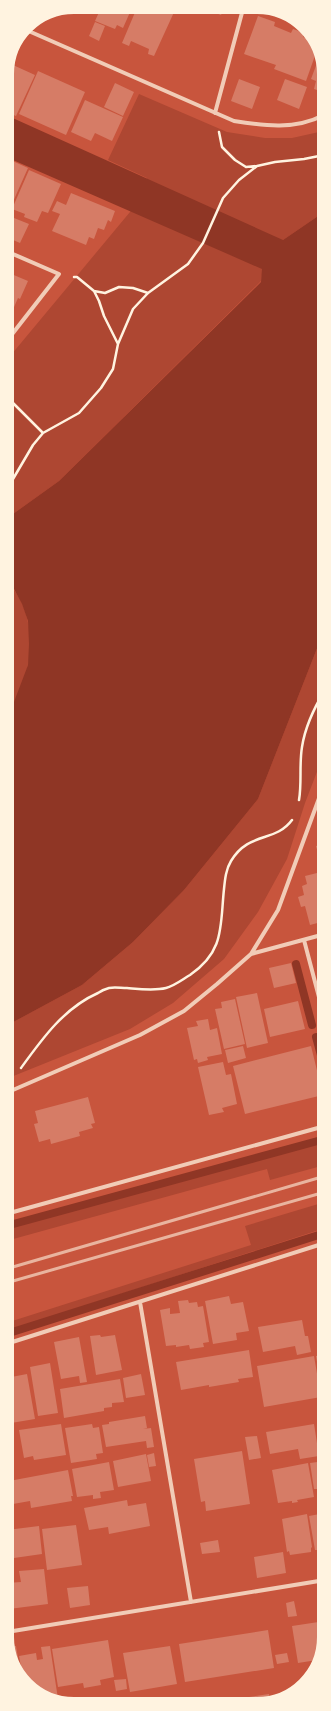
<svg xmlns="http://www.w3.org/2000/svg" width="331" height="1711" font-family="'IBM Plex Serif',serif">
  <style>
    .green { fill: #ae4732 }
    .water { fill: #8f3625 }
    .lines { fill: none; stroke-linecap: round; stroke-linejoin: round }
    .stream { stroke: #8f3625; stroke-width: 8 }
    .building { fill: #d67c66 }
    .path { stroke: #fff3e0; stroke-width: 2.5 }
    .minor { stroke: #f1ccb7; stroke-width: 4 }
    .rail { stroke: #e9b49f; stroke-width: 3 }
    .rim { fill: none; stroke: #fff3e0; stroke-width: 2 }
  </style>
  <rect width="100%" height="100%" fill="#c8553d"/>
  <!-- green -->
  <path class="green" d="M139,94L227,132L265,138H292L319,132L324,129V212L283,240L263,269L261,281L59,481L6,519V361L130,212L147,178L108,160Z
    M6,581C28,601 34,637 28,665C24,683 13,704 6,723Z
    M325,628V751L305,803L287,859L258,912L224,959L173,1003L130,1029L6,1079V1026L82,985L133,942L184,890L258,799Z
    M325,1142V1165L270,1180L267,1169L6,1241V1229Z
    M325,1202V1228L6,1331V1323L251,1245L245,1226Z"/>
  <!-- water -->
  <path class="water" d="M6,115L283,240L324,212L325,628L258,799L184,890L133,942L82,985L6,1026V723L28,665L29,644L28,621L22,604L13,587L6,581V519L59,481L261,282L262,269L6,157Z"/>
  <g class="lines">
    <!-- stream -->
    <path class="stream" d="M296,964L312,1025
      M316,1037L325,1070
      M6,1226L325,1139
      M6,1334L325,1233"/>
  </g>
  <!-- building -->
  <path class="building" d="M205,9H224L221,15Z
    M100,10H131L123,28L117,25L115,29L95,21Z
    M136,10H175L154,56L148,54L149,49L131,41L129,46L122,43Z
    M258,16L275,22L274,26L291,33L293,29L305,33L303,37L314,41L317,50L306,81L274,69L276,65L244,54Z
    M95,22L105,26L99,41L89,36Z
    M320,55L324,65L323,92L314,89L316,81L311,79Z
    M13,65L35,75L16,116L6,112V79Z
    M38,71L85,92L66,135L19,114Z
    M239,79L260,87L252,109L231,101Z
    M285,79L307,87L299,109L277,100Z
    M115,83L134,92L123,116L104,107Z
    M85,100L123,117L112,141L95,133L91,141L71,132Z
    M6,158L28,168L12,204L6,202Z
    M29,170L61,184L48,213L42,211L37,222L24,217L25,214L12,209Z
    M71,193L115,211L111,222L108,220L104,230L98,228L94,239L89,237L86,245L52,231L60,214L52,211L57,201L66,205Z
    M9,216L29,224L20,243L6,237V223Z
    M9,273L28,281L20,299L18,298L11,314L6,312V280Z
    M325,844V874H324L316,846Z
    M321,872L325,886V921L310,925L305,906L301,907L298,897L304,895L302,886L307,884L305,876Z
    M291,963L296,983L274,988L269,968Z
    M257,993L268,1043L247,1048L236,997Z
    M235,999L245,1044L224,1049L215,1009L222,1008L221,1002Z
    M298,1001L305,1029L270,1037L264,1009Z
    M208,1019L210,1030L217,1028L222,1054L207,1057L208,1060L198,1063L197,1059L194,1060L187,1028L198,1026L196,1021Z
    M243,1046L246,1058L228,1063L225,1050Z
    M311,1046L323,1095L245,1114L233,1066Z
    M223,1062L226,1075L231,1074L237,1104L222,1108L224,1112L209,1115L198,1067Z
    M88,1097L95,1123L91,1124L93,1128L79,1132L80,1136L51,1144L50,1139L39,1142L34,1124L38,1123L35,1111Z
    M229,1296L231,1304L243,1302L249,1331L236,1333L237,1340L213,1344L205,1301Z
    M188,1300L189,1303L197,1302L198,1307L203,1306L209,1342L203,1343L204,1347L190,1349L189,1345L176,1347V1345L166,1346L160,1310L170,1308V1314L180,1313L178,1301Z
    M302,1320L305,1336H308L311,1352L297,1355L295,1346L263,1352L258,1327Z
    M100,1335L101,1337L115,1335L122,1370L96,1375L90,1336Z
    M79,1337L87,1382L80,1383L79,1376L61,1379L54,1342Z
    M249,1350L253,1377L238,1379L239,1382L209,1387V1385L181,1390L176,1362Z
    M325,1355V1396L323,1397L316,1356Z
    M314,1356L321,1397L264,1407L257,1366Z
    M50,1363L58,1413L38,1416L30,1367Z
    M27,1374L35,1419L11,1423L6,1393V1378Z
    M141,1374L145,1395L126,1398L123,1378Z
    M120,1379L124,1402L112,1403V1407L104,1408V1411L64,1418L60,1389Z
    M145,1416L147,1428L143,1429L151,1428L154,1447L147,1448L146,1441L106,1447L102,1425L109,1424V1422Z
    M61,1424L66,1455L34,1460L33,1456L24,1458L19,1430Z
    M92,1424L93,1428L99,1427L103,1453L96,1454L97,1459L71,1463L65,1428Z
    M314,1424L319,1456L300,1459L298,1449L270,1454L266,1432Z
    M257,1436L261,1458L249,1460L245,1437Z
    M242,1451L250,1504L206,1511L205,1501L201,1502L194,1459Z
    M154,1453L156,1466L149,1467L147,1455Z
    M146,1454L151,1481L118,1487L113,1461Z
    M325,1461V1490L318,1491L317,1489H314L310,1463Z
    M109,1462L114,1490L100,1492L101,1498L93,1499V1495L77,1497L72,1469Z
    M308,1463L314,1497L297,1500L298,1502L292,1503V1501L278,1503L272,1470Z
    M68,1470L73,1496H71L72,1501L31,1508L30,1501L13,1504L9,1481Z
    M127,1500L128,1506L146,1503L150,1526L109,1534L108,1527L89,1530L84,1508Z
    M325,1513V1552L318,1554L317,1550H315L309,1516Z
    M307,1514L312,1547L311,1548V1552L290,1555L289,1551L287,1552L282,1519Z
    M76,1525L82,1565L47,1570L42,1529Z
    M39,1526L42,1554L7,1559V1530Z
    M218,1540L220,1552L202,1554L200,1543Z
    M283,1552L286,1573L257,1578L254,1557Z
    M44,1569L48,1604L9,1609L7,1583L21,1582L19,1571Z
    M88,1586L90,1605L70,1608L67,1588Z
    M294,1601L297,1616L288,1617L286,1603Z
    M325,1621V1641L317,1660L298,1663L292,1626Z
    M268,1630L274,1668L185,1682L179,1644Z
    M108,1640L114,1677L100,1680L101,1685L84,1688L83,1683L58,1687L52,1649Z
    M16,1646L21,1676H20L7,1647Z
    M50,1646L58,1699H56L57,1701L24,1683L19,1656L36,1653L37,1660L43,1659L41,1647Z
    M170,1646L177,1684L130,1692L123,1653Z
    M287,1653L289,1662L277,1664L275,1655Z
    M126,1679L127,1689L116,1691L114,1680Z
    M269,1694L270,1702L266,1704H221V1701Z
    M211,1700L212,1704H188V1703Z"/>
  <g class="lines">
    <!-- path -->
    <path class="path" d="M219,132L222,147L235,160L246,167L257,166
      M74,277H77L94,291L105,293L119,287L133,288L148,293
      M94,291L99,301L104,316L118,344
      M6,396L43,433
      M6,485L13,479L33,445L43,433L79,413L101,388L113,369L118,344L133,309L148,293L188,264L203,243L223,198L239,180L257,166L275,162L304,159L324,155
      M299,800C302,783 299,765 302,747C305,727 314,708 325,690
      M21,1068C42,1039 64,1008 98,993C101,991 105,989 109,988C114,987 121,988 127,988C139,989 154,991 166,988C174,986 183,979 190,975C225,951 220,926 224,889C225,879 226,869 231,861C249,831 275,843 292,820"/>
    <!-- minor -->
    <path class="minor" d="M24,29L234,121C265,126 295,130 324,115
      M215,113L243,9
      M6,251L59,274L6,342
      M304,940L325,1020
      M251,954L325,934
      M6,1093L140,1035L184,1011L217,984L251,954L278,910L325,782
      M6,1214L325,1126
      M140,1302L191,1602
      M6,1344L325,1243
      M7,1632L325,1580"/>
    <!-- rail -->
    <path class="rail" d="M6,1269L325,1176
      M6,1283L325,1192"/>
  </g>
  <!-- crop -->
  <path d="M0 0H331V1711H0ZM74 13H257A61 61 0 0 1 318 74V1637A61 61 0 0 1 257 1698H74A61 61 0 0 1 13 1637V74A61 61 0 0 1 74 13Z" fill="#fff3e0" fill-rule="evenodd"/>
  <path class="rim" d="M74 13H257A61 61 0 0 1 318 74V1637A61 61 0 0 1 257 1698H74A61 61 0 0 1 13 1637V74A61 61 0 0 1 74 13Z"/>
</svg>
